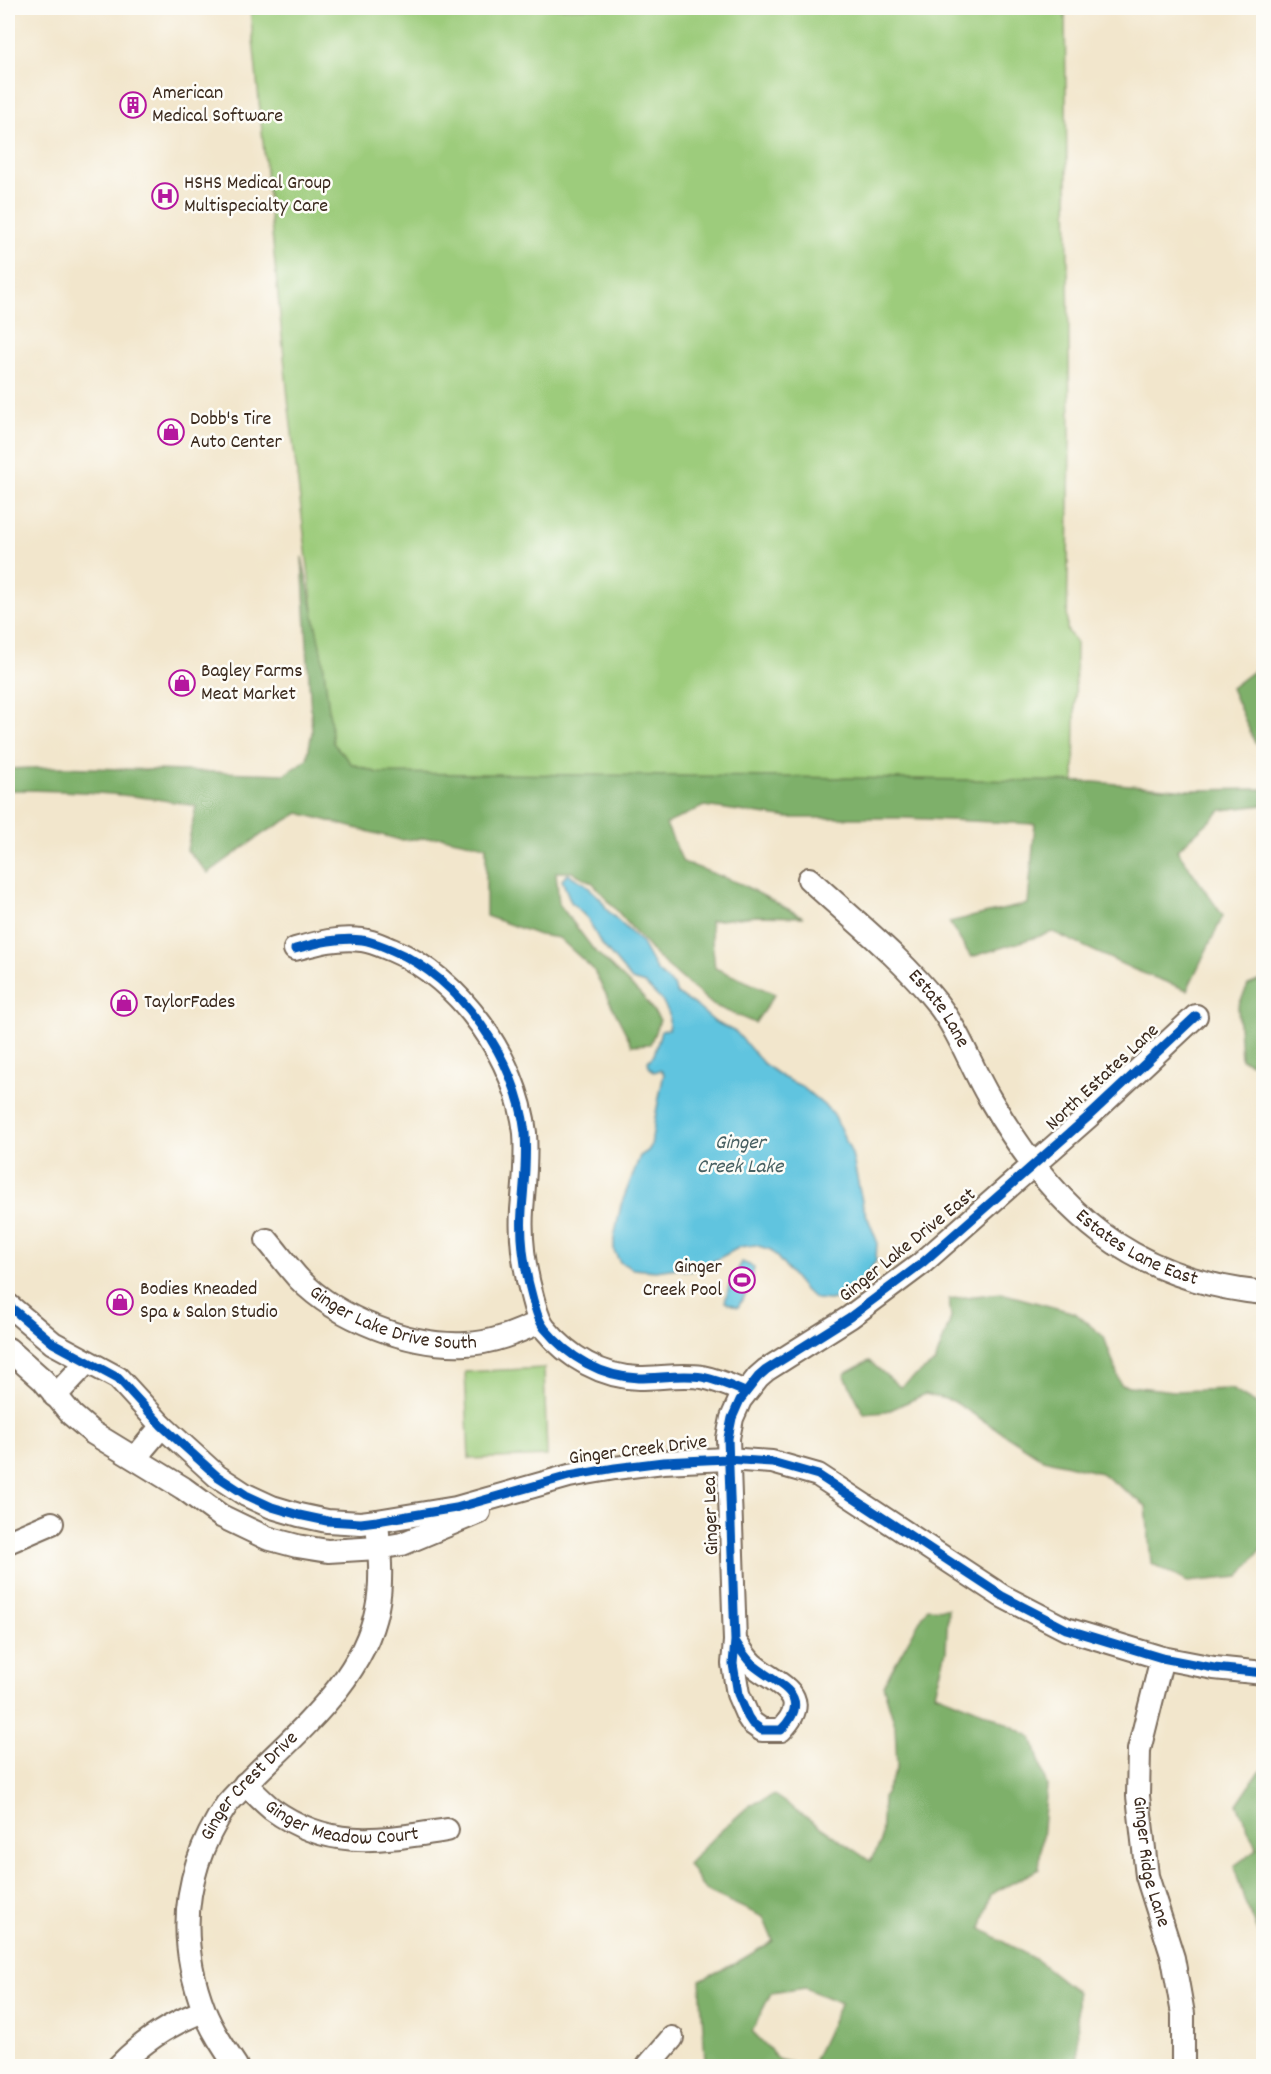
<svg xmlns="http://www.w3.org/2000/svg" width="1271" height="2074" font-family="Dekko,sans-serif">
  <style>
    .green { fill: #9dcc7b; stroke: #6c7b4c; stroke-width: 1.5 }
    .forest { fill: #7eb06b; stroke: #5c6d44; stroke-width: 1.5 }
    .water { fill: #61c4df; stroke: #4e777e; stroke-width: 1.5 }
    .lines { fill: none; stroke-linecap: round; stroke-linejoin: round }
    .minor-casing { stroke: #7b6c5b; stroke-width: 26 }
    .minor { stroke: #fff; stroke-width: 22 }
    .cycleway-casing { stroke: #fdfcf7; stroke-width: 13 }
    .cycleway { stroke: #0057b8; stroke-width: 9 }
    .labels { text-anchor: middle; dominant-baseline: central; stroke-width: 5; stroke-linejoin: round; paint-order: stroke }
    .poi-label { font-size: 20px; fill: #3b2a1e; stroke: #fdfcf7; text-anchor: start }
    .street-label { font-size: 20px; fill: #3b2a1e; stroke: #fdfcf7 }
    .water-label { font-size: 21px; font-style: italic; fill: #486062; stroke: #fdfcf7 }
  </style>
  <rect width="100%" height="100%" fill="#fdfcf7"/>
  <filter id="ink" filterUnits="userSpaceOnUse"><feTurbulence type="fractalNoise" baseFrequency=".0167" numOctaves="2"/><feDisplacementMap in="SourceGraphic" scale="12" xChannelSelector="R" yChannelSelector="G"/><feConvolveMatrix kernelMatrix="1 2 1 2 8 2 1 2 1" color-interpolation-filters="sRGB"/></filter>
  <filter id="wash" filterUnits="userSpaceOnUse"><feTurbulence type="fractalNoise" baseFrequency=".008" numOctaves="4" result="noise"/><feDisplacementMap in="SourceGraphic" scale="24" xChannelSelector="R" yChannelSelector="G"/><feGaussianBlur stdDeviation="1.35" result="paint"/><feColorMatrix in="noise" values="0 0 0 0 0 0 0 0 0 0 0 0 0 0 0 0 0 1.4 0 .05"/><feComposite in="paint" operator="in"/></filter>
  <g filter="url(#wash)">
    <rect width="100%" height="100%" fill="#f2e6cc"/>
    <!-- green -->
    <path class="green" d="M250,8H1065L1070,436L1067,630L1076,643L1074,784L333,777L289,408Z
      M544,1368L547,1456L469,1459L465,1372Z"/>
    <!-- forest -->
    <path class="forest" d="M302,557L323,661L333,743L352,764L378,773L787,777L1094,782L1189,790L1263,789V805L1222,810L1177,850L1223,916L1187,990L1135,970L1053,932L971,957L949,922L1028,904L1035,824L905,818H789L704,806L666,824L683,862L741,884L803,917L756,916L710,921L715,968L775,994L755,1023L713,1005L657,957L593,883L573,872H556L559,904L593,949L644,998L660,1020L650,1044L632,1045L593,969L559,938L539,935L486,916V846L442,837L400,840L299,813L264,833L208,873L187,850L196,806C134,793 71,790 8,790V769L59,767L285,774L307,759L312,732Z
      M1257,668L1263,669V747L1255,743L1231,688Z
      M1263,979H1264L1263,1068L1241,1059L1238,1007L1248,985Z
      M1001,1293L1075,1313L1104,1337L1121,1385L1174,1391L1231,1389L1263,1408V1547L1239,1577L1187,1582L1151,1563L1146,1506L1101,1473L1043,1459L953,1401L925,1394L886,1412L864,1414L844,1374L869,1361L900,1387L935,1362L951,1318L949,1299Z
      M927,1608L948,1609L946,1651L935,1693L990,1715L1032,1737L1047,1786L1039,1869L991,1894L981,1929L1036,1960L1077,1992L1078,2066H811L841,2003L805,1988L771,1993L752,2031L780,2060L805,2066H707L705,2061L700,1980L734,1964L773,1941L763,1917L705,1890L688,1864L713,1838L749,1806L774,1795L870,1861L881,1842L883,1797L897,1768L895,1725L883,1685Z
      M1263,1770V1942L1244,1900L1234,1866L1257,1849L1237,1804L1257,1774Z"/>
    <!-- water -->
    <path class="water" d="M568,874L584,883L600,898L608,911L641,942L657,971L674,986L677,994L695,1005L715,1022L736,1032L763,1063L782,1077L801,1086L833,1113L852,1154L863,1206L877,1241L876,1261L860,1283L849,1294L830,1300L816,1299L805,1291L771,1250L755,1245L740,1247L697,1270L686,1271L677,1268L656,1271L633,1269L620,1262L614,1251V1238L621,1205L640,1156L648,1151L651,1146L655,1118L664,1073L660,1070L654,1072L649,1067L648,1061L654,1055L661,1031L669,1029V1014L663,1002L645,984L632,980L600,942L588,919L571,902L562,880Z
      M742,1262L754,1267L751,1286L738,1307L725,1302L729,1286Z"/>
  </g>
  <g filter="url(#ink)">
    <g class="lines">
      <!-- minor casing -->
      <g class="minor-casing">
        <g id="minor">
          <path id="s1" d="M809,879C852,919 901,957 937,1003C960,1033 971,1067 990,1099C1055,1211 1130,1280 1264,1293"/>
          <path d="M295,949C317,943 338,937 362,940C372,941 382,946 392,950C460,978 517,1060 525,1133C527,1160 524,1184 522,1210C520,1240 525,1272 533,1300C536,1310 538,1321 545,1329C568,1357 602,1377 639,1378C660,1378 681,1374 702,1377C718,1380 731,1386 745,1392"/>
          <path id="s2" d="M267,1240C278,1253 288,1267 299,1279C338,1319 410,1347 466,1344C492,1343 516,1333 540,1322"/>
          <path d="M8,1305L53,1343L118,1378L162,1426L217,1476L246,1495L272,1507L299,1515L327,1521L361,1523L377,1521L456,1508L569,1476L615,1468L663,1462L727,1459L772,1462L818,1475L1002,1596L1066,1629L1162,1658L1214,1668L1264,1673"/>
          <path d="M8,1349L43,1380L72,1415L93,1433L183,1488L221,1516L267,1538L297,1546L328,1551L378,1548L402,1544L479,1512"/>
          <path d="M55,1396L87,1362"/>
          <path d="M135,1458L162,1426"/>
          <path d="M8,1542L52,1523"/>
          <path d="M735,1641C740,1649 745,1657 752,1664C776,1685 816,1694 781,1730H762L752,1723L748,1717L738,1694L733,1664L735,1641L728,1438L732,1418L740,1400L758,1377L766,1370L850,1317L921,1264L1089,1116L1196,1016"/>
          <path id="s3" d="M1162,1658L1139,1750L1138,1796L1147,1876L1173,1958L1183,2014V2066"/>
          <path id="s4" d="M245,1784C254,1792 263,1802 272,1809C330,1851 382,1840 447,1830"/>
          <path d="M119,2066C143,2041 171,2023 204,2011"/>
          <path id="s5" d="M236,2066C224,2048 212,2030 204,2010C176,1937 183,1869 227,1804C280,1744 361,1690 377,1608C383,1579 379,1549 377,1521"/>
          <path d="M648,2066L672,2038"/>
        </g>
      </g>
      <!-- minor -->
      <use href="#minor" class="minor"/>
      <!-- cycleway casing -->
      <g class="cycleway-casing">
        <path id="cycleway" d="M295,949C317,943 338,937 362,940C372,941 382,946 392,950C460,978 517,1060 525,1133C527,1160 524,1184 522,1210C520,1240 525,1272 533,1300C536,1310 538,1321 545,1329C568,1357 602,1377 639,1378C660,1378 681,1374 702,1377C718,1380 731,1386 745,1392
          M8,1305L53,1343L118,1378L162,1426L217,1476L246,1495L272,1507L299,1515L327,1521L361,1523L377,1521L456,1508L569,1476L615,1468L663,1462L727,1459L772,1462L818,1475L1002,1596L1066,1629L1162,1658L1214,1668L1264,1673
          M735,1641C740,1649 745,1657 752,1664C776,1685 816,1694 781,1730H762L752,1723L748,1717L738,1694L733,1664L735,1641L728,1438L732,1418L740,1400L758,1377L766,1370L850,1317L921,1264L1089,1116L1196,1016"/>
      </g>
      <!-- cycleway -->
      <use href="#cycleway" class="cycleway"/>
    </g>
  </g>
  <!-- icons -->
  <defs>
    <g id="building-ring" transform="scale(1.35)"><circle r="9.5" fill="#fdfcf7" stroke="#b5179e" stroke-width="1.5"/><path d="M-4-6H4V6H1V3H-1V6H-4ZM-2.5-4.3h1.7v1.8h-1.7ZM.8-4.3h1.7v1.8H.8ZM-2.5-1h1.7V.8h-1.7ZM.8-1h1.7V.8H.8Z" fill="#b5179e"/></g>
    <g id="hospital-ring" transform="scale(1.35)"><circle r="9.5" fill="#fdfcf7" stroke="#b5179e" stroke-width="1.5"/><path d="M-5-5h3v3.5h4V-5h3V5h-3V1.5h-4V5h-3Z" fill="#b5179e"/></g>
    <g id="shop-ring" transform="scale(1.35)"><circle r="9.5" fill="#fdfcf7" stroke="#b5179e" stroke-width="1.5"/><path d="M-5-2.5h2.3a2.7 3.5 0 0 1 5.4 0H5L5.5 6h-11ZM-1.5-2.5h3a1.5 2.3 0 0 0-3 0Z" fill="#b5179e"/></g>
    <g id="stadium-ring" transform="scale(1.35)"><circle r="9.5" fill="#fdfcf7" stroke="#b5179e" stroke-width="1.5"/><path d="M0-5a6.5 5 0 1 0 0 10a6.5 5 0 1 0 0-10ZM-3.5-1.8h7v3.6h-7Z" fill="#b5179e"/></g>
  </defs>
  <g fill-rule="evenodd">
    <use href="#building-ring" x="133" y="105"/>
    <use href="#hospital-ring" x="165" y="196"/>
    <use href="#shop-ring" x="171" y="432"/>
    <use href="#shop-ring" x="182" y="683"/>
    <use href="#shop-ring" x="124" y="1003"/>
    <use href="#stadium-ring" x="742" y="1280"/>
    <use href="#shop-ring" x="120" y="1302"/>
  </g>
  <g class="labels">
    <!-- poi labels -->
    <g class="poi-label">
      <text x="152" y="94">American<tspan x="152" dy="23">Medical Software</tspan></text>
      <text x="184" y="184">HSHS Medical Group<tspan x="184" dy="23">Multispecialty Care</tspan></text>
      <text x="190" y="420">Dobb's Tire<tspan x="190" dy="23">Auto Center</tspan></text>
      <text x="201" y="672">Bagley Farms<tspan x="201" dy="23">Meat Market</tspan></text>
      <text x="144" y="1003">TaylorFades</text>
      <text x="722" y="1268" text-anchor="end">Ginger<tspan x="722" dy="23">Creek Pool</tspan></text>
      <text x="140" y="1290">Bodies Kneaded<tspan x="140" dy="23">Spa &amp; Salon Studio</tspan></text>
    </g>
    <!-- street labels -->
    <g class="street-label">
      <text stroke="none"><textPath href="#s1" startOffset="184">Estate Lane</textPath></text>
      <text transform="translate(1103 1078) rotate(-43)">North Estates Lane</text>
      <text stroke="none"><textPath href="#s1" startOffset="502">Estates Lane East</textPath></text>
      <text transform="translate(908 1246) rotate(-39)">Ginger Lake Drive East</text>
      <text stroke="none"><textPath href="#s2" startOffset="156">Ginger Lake Drive South</textPath></text>
      <text transform="translate(638 1451) rotate(-7)">Ginger Creek Drive</text>
      <text transform="translate(712 1516) rotate(-92)">Ginger Lea</text>
      <text stroke="none"><textPath href="#s5" startOffset="309">Ginger Crest Drive</textPath></text>
      <text stroke="none"><textPath href="#s4" startOffset="110">Ginger Meadow Court</textPath></text>
      <text stroke="none"><textPath href="#s3" startOffset="208">Ginger Ridge Lane</textPath></text>
    </g>
    <!-- water labels -->
    <g class="water-label">
      <text x="740" y="1144">Ginger<tspan x="740" dy="24">Creek Lake</tspan></text>
    </g>
  </g>
  <!-- margin -->
  <rect width="1271" height="2074" fill="none" stroke="#fdfcf7" stroke-width="30"/>
</svg>
